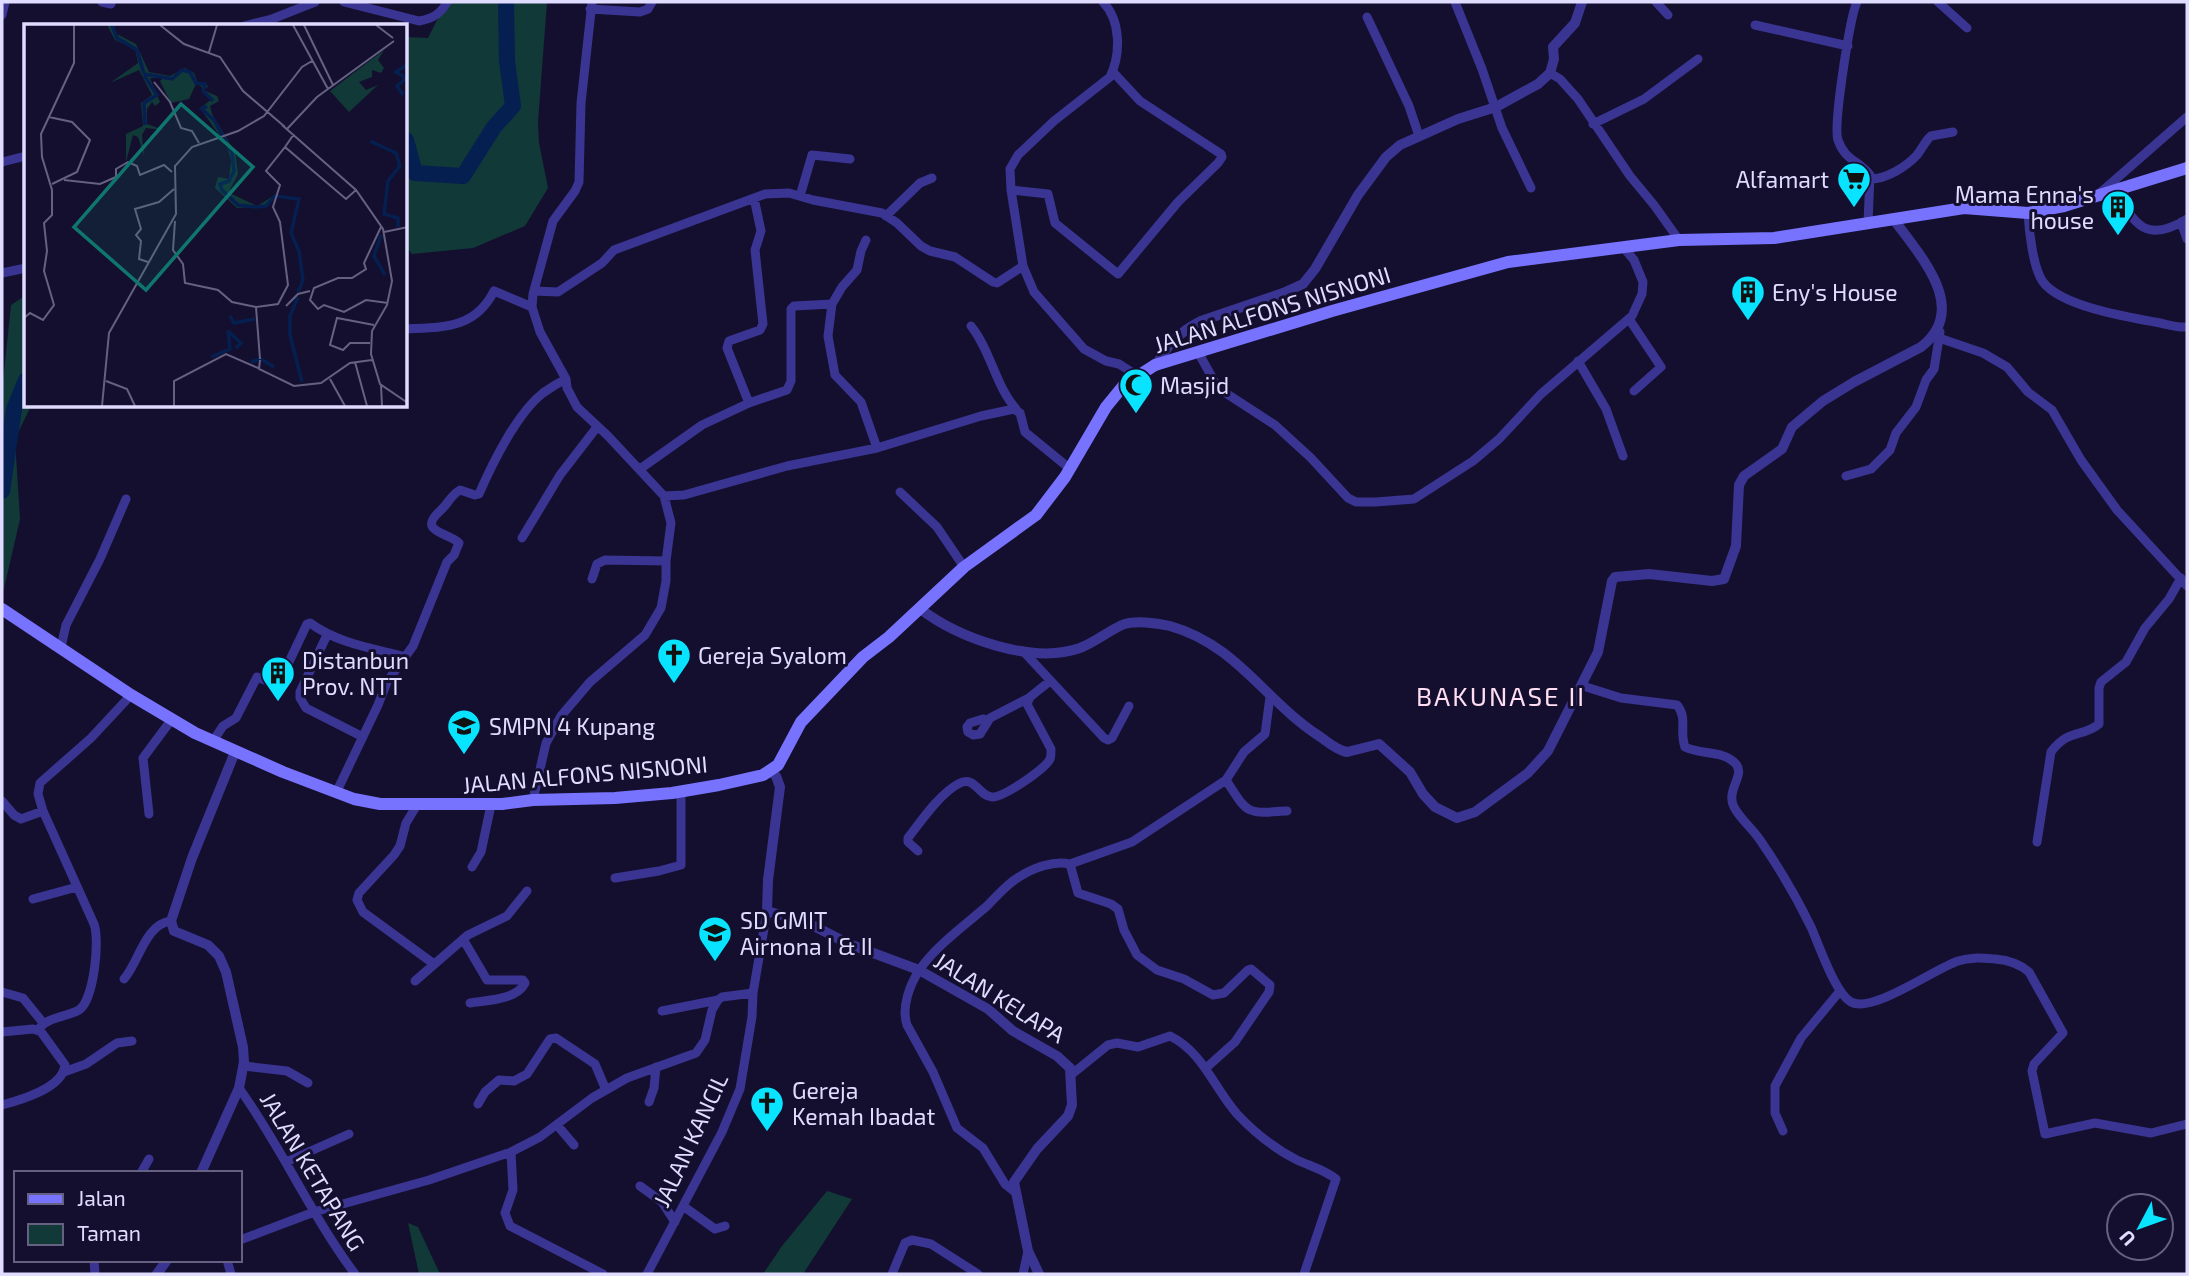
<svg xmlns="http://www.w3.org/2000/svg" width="2189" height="1276" font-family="'Exo 2',sans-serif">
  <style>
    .green { fill: #113938 }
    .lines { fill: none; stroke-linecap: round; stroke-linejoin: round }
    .river { stroke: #051f51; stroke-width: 16 }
    .minor { stroke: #3a3592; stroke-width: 9 }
    .tertiary { stroke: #3a3592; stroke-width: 10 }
    .secondary { stroke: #7873ff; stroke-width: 12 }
    .labels { text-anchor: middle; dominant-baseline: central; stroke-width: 6; stroke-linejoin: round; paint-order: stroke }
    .poi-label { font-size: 23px; fill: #e0dcff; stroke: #140f2e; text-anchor: start }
    .street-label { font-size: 23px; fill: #e0dcff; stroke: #140f2e }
    .quarter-label { font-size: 26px; letter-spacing: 2px; fill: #ffdef2; stroke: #140f2e }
    .inset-river { fill: none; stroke: #051f51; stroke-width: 3.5 }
    .inset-road { fill: none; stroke: #666182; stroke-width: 2 }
    .view { fill: #0f766e; fill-opacity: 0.15; stroke: #0f766e; stroke-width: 3.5 }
    .inset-edge { fill: none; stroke: #e0dcff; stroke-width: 3.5 }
  </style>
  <rect width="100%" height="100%" fill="#140f2e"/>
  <!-- green -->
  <path class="green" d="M446,2H547L538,122L539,143L548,188L525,226L473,248L412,254L406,247V37L428,38Z
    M26,295V406H31L15,439L20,519L2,597V390L11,305Z
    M827,1191L852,1199L803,1274H763L782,1246Z
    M408,1223L418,1227L440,1274H419Z"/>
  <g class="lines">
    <!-- river -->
    <path class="river" d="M406,140L415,173L463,176L494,127L513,106L507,61L506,2
      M2,491L14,409L26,380"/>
    <!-- minor -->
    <path class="minor" d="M102,2L111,4
      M344,2L419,21C432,19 441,14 447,2
      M1103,2C1121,21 1121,54 1110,77L1054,121L1018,155L1010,169L1011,190L1023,266L1034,292L1084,349L1106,361L1119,364L1136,375
      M1455,2L1482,69L1502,128L1531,188
      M1656,2L1668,15
      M1857,2C1850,16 1833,126 1838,140C1845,161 1859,160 1870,175L1868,223
      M1938,2L1967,28
      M590,9L640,12L648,9L652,2
      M2,15L5,2
      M1367,17L1409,106L1419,136
      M1755,25L1848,46
      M244,26L272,19L315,2
      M1550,73L1560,79L1578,99L1630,176L1654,205L1679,240
      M1593,124L1644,99L1698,59
      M2,162L26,156
      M1871,179C1886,179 1906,167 1917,155C1922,149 1925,141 1931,136L1953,132
      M1011,190L1048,194L1055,223L1118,274L1178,202L1218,163L1222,157L1221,154L1140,101L1113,72
      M2116,190C2134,227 2148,243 2187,219
      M2100,193L2187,117
      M800,196L812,155L850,159
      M2028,213C2029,231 2033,268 2043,282C2061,306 2126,317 2155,322C2166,324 2176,328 2187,327
      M886,216L920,183L932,178
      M2181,222L2187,239
      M866,240L861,251L857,270L842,287L832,304L828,336L835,375L861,402L877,448
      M2,273L26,268
      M534,291L558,292L602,263L614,250L765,194L789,193L813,200L882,213L897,223L921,246L930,251L955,257L993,282L997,283L1023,266
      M1629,319L1661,367L1634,391
      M971,326C991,351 995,385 1016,409
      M406,329C443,327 475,329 494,291L532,307
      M1939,338L1983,353L2007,367L2028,392L2052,410L2081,460L2117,510L2187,586
      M1198,352L1218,388L1275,425L1311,458L1348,498L1356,502H1376L1414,499L1473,461L1499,439L1541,394L1632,316L1642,294L1643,282L1634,260L1624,248
      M1578,361L1606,409L1623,456
      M749,403L727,348L729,341L760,330L763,324L755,250L761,231L754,198
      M640,469L702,425L749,403L787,390L791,381V309L794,306L832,304
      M1846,476L1871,469L1890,450L1896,433L1916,407L1926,380L1934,369L1940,332
      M900,492L937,527L964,567
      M664,496L684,495L787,466L877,448L981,416L1014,409L1020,413L1025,432L1069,468
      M522,538L560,475L597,427
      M592,579L597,564L605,560L666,561
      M327,635L300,692V698L306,708L363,737
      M61,647L66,625L100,559L126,499
      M1023,651L1104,738L1108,740L1112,738L1129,706
      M1583,686L1621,698L1677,705C1688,718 1679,732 1685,747C1701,755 1722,750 1735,763C1747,774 1725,790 1734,807C1740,819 1752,828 1760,840C1780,869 1796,896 1811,927C1819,945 1835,993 1851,1002C1872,1014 1934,969 1958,961C1970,957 1981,958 1995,959C2007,960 2020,964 2029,972L2063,1033L2034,1064L2032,1071L2045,1134L2095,1123L2151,1133L2187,1124
      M988,721L983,719L970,723L967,727L968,732L973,735L980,734L990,718L1029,698
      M213,741L223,726L236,718L257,677L275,684L279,683L307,624L310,623C339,644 372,648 406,657
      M1226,780C1248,814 1245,814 1287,811
      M336,793L378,705L387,682L413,646L447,562L454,555L459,543C447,532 417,532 440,511C448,504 450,496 460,490L475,495L479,494C492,464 517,413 543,393C550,388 558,383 566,379
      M533,800L546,743L561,716L590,682L645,635L661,608L666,581V561L671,523L664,496L608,436L577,407L567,388L566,379L540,332L532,307L533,294L553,221L575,191L579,182L581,103L592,2
      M2,801L14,815L21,819L43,811
      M417,805L406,823L400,846L394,855L359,893L357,900L363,912L434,964
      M149,814L143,758L172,719
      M2037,842L2051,752C2069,728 2082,738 2099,724V688L2101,682L2126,662L2145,628L2169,599L2181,578
      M918,851L908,842V838C921,821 941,792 960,783C975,776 979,796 992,797C1003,798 1045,769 1050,759C1051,757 1051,751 1051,749L1027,704L1030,697L1050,681
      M1070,864L1078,893L1111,904L1118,909L1124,930L1137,955L1157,970L1184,979L1213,995L1224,993L1248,970L1251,969L1270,985L1269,992L1235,1042L1206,1068
      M472,867L481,852L491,805
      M615,878L659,871L681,865V792
      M33,899L77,887
      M463,939L487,980H523L525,983C517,1000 487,1000 470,1003
      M124,979C139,962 145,924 171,921
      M415,981L468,935L507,916L527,891
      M2,992L23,998L44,1024
      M662,1011L718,1000
      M2,1032L33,1029L39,1031
      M244,1066L287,1071L308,1083
      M64,1072L86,1064L117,1043L132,1041
      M1072,1074L1108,1045L1117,1043L1138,1047L1170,1036C1203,1052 1214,1088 1237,1114C1254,1132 1275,1149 1297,1160C1310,1166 1325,1170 1336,1179L1304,1274
      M239,1088C282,1148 311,1215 355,1274
      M649,1102L654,1088L656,1067
      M478,1104L485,1092L499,1080L514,1081L527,1074L550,1039L556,1038L595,1064L606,1090
      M2,1105C21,1100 63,1088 65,1065L39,1029C47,1017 67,1017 79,1010C94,1000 100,940 94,924L43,811L38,794L40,783L91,738L131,695
      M557,1125L574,1145
      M1783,1131L1775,1113V1086L1801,1038L1840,991
      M511,1152L513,1190L505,1213L510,1226L603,1274
      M286,1162L349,1134
      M141,1173L149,1159
      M640,1186L662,1202L675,1222
      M1015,1192L1005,1184L983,1148L957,1128L933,1072L907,1025C901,1007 910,984 920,969C937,945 965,925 987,906C997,896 1007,884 1019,877C1033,868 1054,860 1070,864L1132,842L1226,780L1244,752L1265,734L1270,697
      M683,1206L715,1229L725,1226
      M240,1240L314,1212L429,1180L511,1152L540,1137L592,1098L627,1078L696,1053L705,1040L712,1010L718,1000L722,997L753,993
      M94,1260L95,1274
      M227,1260L231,1274
      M647,1274L722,1132L740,1089L752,1017L753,993L767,911
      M892,1274L905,1243L912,1240L931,1244L978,1274
      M1023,1274L1028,1251"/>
    <!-- tertiary -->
    <path class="tertiary" d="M1156,366C1166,345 1181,331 1201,321L1283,293L1303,284L1315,269L1358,195L1386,157L1400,145L1458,119L1496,107L1538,84L1550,73L1554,59L1553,47L1575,23L1582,2
      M919,608C958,638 1032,665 1080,648C1095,642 1107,632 1122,625C1134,620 1157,623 1170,626C1237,645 1264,700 1319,736C1328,742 1336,750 1347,752L1379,744L1410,772L1423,794L1435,807L1457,818L1475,812L1528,773L1548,751L1598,652L1612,581L1615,577L1649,574L1712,581L1724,579L1736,546L1739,485L1744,476L1782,449L1792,427L1823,401L1854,382L1921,347C1970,309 1921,257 1895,221
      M770,771L776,776L780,787L768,880L767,911L808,923L849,944L919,970L988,1009L1013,1031L1057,1056L1070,1068L1072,1105L1068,1116L1037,1149L1014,1182L1028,1251L1039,1274
      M201,1173L239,1088L244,1062L243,1047L226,972L219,956L208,945L174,931L171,921L192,858L235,752
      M157,1274L167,1260"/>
    <!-- secondary -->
    <path class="secondary" d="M2,609L131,695L195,733L283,772L354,799L380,804H502L533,800L615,798L672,793L719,785L763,775L778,765L801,722L863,657L889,637L964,567L1036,515L1065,477L1106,407L1124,385L1155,365L1332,311L1508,262L1679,240L1774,238L1964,208L2028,213L2064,206L2187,168"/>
  </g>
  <!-- icons -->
  <defs>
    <g id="supermarket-pin" transform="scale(1.75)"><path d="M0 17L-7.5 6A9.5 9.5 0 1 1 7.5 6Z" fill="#08e3ff" stroke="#140f2e"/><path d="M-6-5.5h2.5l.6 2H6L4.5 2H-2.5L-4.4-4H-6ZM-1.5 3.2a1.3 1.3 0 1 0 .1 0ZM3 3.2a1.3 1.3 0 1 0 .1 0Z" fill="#111"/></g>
    <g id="building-pin" transform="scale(1.75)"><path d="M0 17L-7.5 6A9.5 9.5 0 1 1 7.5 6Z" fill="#08e3ff" stroke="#140f2e"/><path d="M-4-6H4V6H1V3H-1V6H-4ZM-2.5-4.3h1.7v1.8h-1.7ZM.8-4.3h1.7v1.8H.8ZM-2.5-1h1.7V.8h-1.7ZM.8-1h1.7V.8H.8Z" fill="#111"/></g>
    <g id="mosque-pin" transform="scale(1.75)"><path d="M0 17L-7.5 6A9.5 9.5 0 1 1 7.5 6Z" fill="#08e3ff" stroke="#140f2e"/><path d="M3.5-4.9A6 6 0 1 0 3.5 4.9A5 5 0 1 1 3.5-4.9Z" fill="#111"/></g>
    <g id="church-pin" transform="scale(1.75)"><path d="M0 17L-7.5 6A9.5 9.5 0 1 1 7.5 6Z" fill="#08e3ff" stroke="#140f2e"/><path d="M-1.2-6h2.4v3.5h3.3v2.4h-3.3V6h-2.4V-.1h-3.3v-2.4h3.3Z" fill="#111"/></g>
    <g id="school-pin" transform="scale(1.75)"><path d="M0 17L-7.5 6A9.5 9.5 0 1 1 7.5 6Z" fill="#08e3ff" stroke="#140f2e"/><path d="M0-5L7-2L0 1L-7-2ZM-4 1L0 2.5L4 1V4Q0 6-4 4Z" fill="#111"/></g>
  </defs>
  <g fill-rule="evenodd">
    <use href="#supermarket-pin" x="1854" y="179"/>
    <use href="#building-pin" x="2118" y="207"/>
    <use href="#building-pin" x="1748" y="292"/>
    <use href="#mosque-pin" x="1136" y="385"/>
    <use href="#church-pin" x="674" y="655"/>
    <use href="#building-pin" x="278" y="673"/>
    <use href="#school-pin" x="464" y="726"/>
    <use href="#school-pin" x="715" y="933"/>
    <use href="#church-pin" x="767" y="1103"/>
  </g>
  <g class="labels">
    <!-- poi labels -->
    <g class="poi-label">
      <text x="1829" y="179" text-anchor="end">Alfamart</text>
      <text x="2094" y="194" text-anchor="end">Mama Enna's<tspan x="2094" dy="26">house</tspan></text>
      <text x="1772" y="292">Eny's House</text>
      <text x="1160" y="385">Masjid</text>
      <text x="698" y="655">Gereja Syalom</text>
      <text x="302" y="660">Distanbun<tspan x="302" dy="26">Prov. NTT</tspan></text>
      <text x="489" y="726">SMPN 4 Kupang</text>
      <text x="740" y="920">SD GMIT<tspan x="740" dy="26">Airnona I &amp; II</tspan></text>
      <text x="792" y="1090">Gereja<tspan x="792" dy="26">Kemah Ibadat</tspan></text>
    </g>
    <!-- street labels -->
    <g class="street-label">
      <text transform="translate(1272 309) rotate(-17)">JALAN ALFONS NISNONI</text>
      <text transform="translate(585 774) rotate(-5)">JALAN ALFONS NISNONI</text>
      <text transform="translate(1000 997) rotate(32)">JALAN KELAPA</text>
      <text transform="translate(690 1140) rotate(-65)">JALAN KANCIL</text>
      <text transform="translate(313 1171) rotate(59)">JALAN KETAPANG</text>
    </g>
    <!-- quarter labels -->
    <g class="quarter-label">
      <text x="1501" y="695">BAKUNASE II</text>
    </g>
  </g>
  <!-- overview -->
  <g transform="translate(24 24)">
    <rect width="383" height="383" fill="#140f2e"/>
    <path d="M83,1H91V9L112,20L125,48L146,52L161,44L170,49L174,59L185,62L179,66L193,72L195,77L186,82L188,90L211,128L214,150L206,165L208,170L233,182L251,171L244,182L213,184L191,164L194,153L205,155L207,137L203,122L176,84L188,75L179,68L177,62L172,60L165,75L147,79L136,57L139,54H126L136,78L131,82L128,78L123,85V100L140,106L122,104L118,111L120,132L114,113L109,111L102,138V110L119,102L117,79L128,71L115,46L86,59L114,39L111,25L91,16ZM360,26L354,36L360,44L357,49L348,46V53L335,58L342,66L354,61L325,88L306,67Z" fill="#113938"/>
    <path class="inset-river" d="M88,1L93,14L113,26L120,50M120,50L148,55L158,46L166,48L172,59L181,60L179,67L189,77M120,51L133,71L120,79L121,101M379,71L373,62L382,54L372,48L384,40M183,82L178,85L190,96L208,129L210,147L205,157L196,160L198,166L214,181L232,183L242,182L251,172L275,175L267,209M346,117L372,129L376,142L364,157L360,190L374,194V203M267,209L275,227L279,256L274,268M357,211L350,232L361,251M274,273L266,292V311L278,358M206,292L210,299L231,295M205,308L217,319L212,324M187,333L206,325L204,306M227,338L237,335L250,343"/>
    <path class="inset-road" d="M136,1L160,20L196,33L219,67L261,103M269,1L304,65M280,1L309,61M352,1L369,14M185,28L193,1M130,58L146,78L157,104L168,107L175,119M25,93L48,98L66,116L53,148L28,160M258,101L332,166L359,205L368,257L363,281L348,307L347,330L356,360L384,379M263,105L293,73L370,17M270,110L261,123L322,175L332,166M40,156L76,160L92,153V145L104,138L113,142L116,151L140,141L148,148M151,197L149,226L159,240L161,259L194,266L208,278L232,283M357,203L340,239L342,245L328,254H314L290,264L286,276L294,285L300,281L320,288L342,276L364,279M360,208L384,203M124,238L115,235L117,217L112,211L117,205L111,185L135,178L150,165M262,282L274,270L286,267M0,294L6,289L19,296L30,281L20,247L23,227L20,199L28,191V166L18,133L17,110L50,39V1M346,319H326L319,326L306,321L313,294L350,301M236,335L232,283L254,280L264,261L256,198L249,183L256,161L242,147L261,123M236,336L235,345L270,362L297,359L326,339L348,336M331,338L343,382M306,355L321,382M82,357L103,365L111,382M357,361L358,382M78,382L85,309L152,190L151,142L168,123L214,107L240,92L278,43L288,37M150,382V357L202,330L234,344"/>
    <path class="view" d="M157,80L229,143L122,266L50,203Z"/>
    <rect width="383" height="383" class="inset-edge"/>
  </g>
  <!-- border -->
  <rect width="2189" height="1276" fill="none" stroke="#e0dcff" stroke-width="7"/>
  <!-- legend -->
  <rect x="14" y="1171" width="228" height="91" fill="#140f2e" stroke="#666182" stroke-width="2"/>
  <rect x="28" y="1194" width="35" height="10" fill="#7873ff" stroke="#666182" stroke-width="2"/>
  <text x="77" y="1206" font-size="21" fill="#e0dcff">Jalan</text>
  <rect x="28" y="1224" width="35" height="21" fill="#113938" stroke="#666182" stroke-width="2"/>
  <text x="77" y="1241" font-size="21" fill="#e0dcff">Taman</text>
  <!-- north arrow -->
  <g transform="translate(2140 1227) rotate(229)"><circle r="33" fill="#140f2e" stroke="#666182" stroke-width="2"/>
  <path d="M0-5L12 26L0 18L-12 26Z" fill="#08e3ff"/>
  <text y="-10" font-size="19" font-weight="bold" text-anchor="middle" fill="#e0dcff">U</text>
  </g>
</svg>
